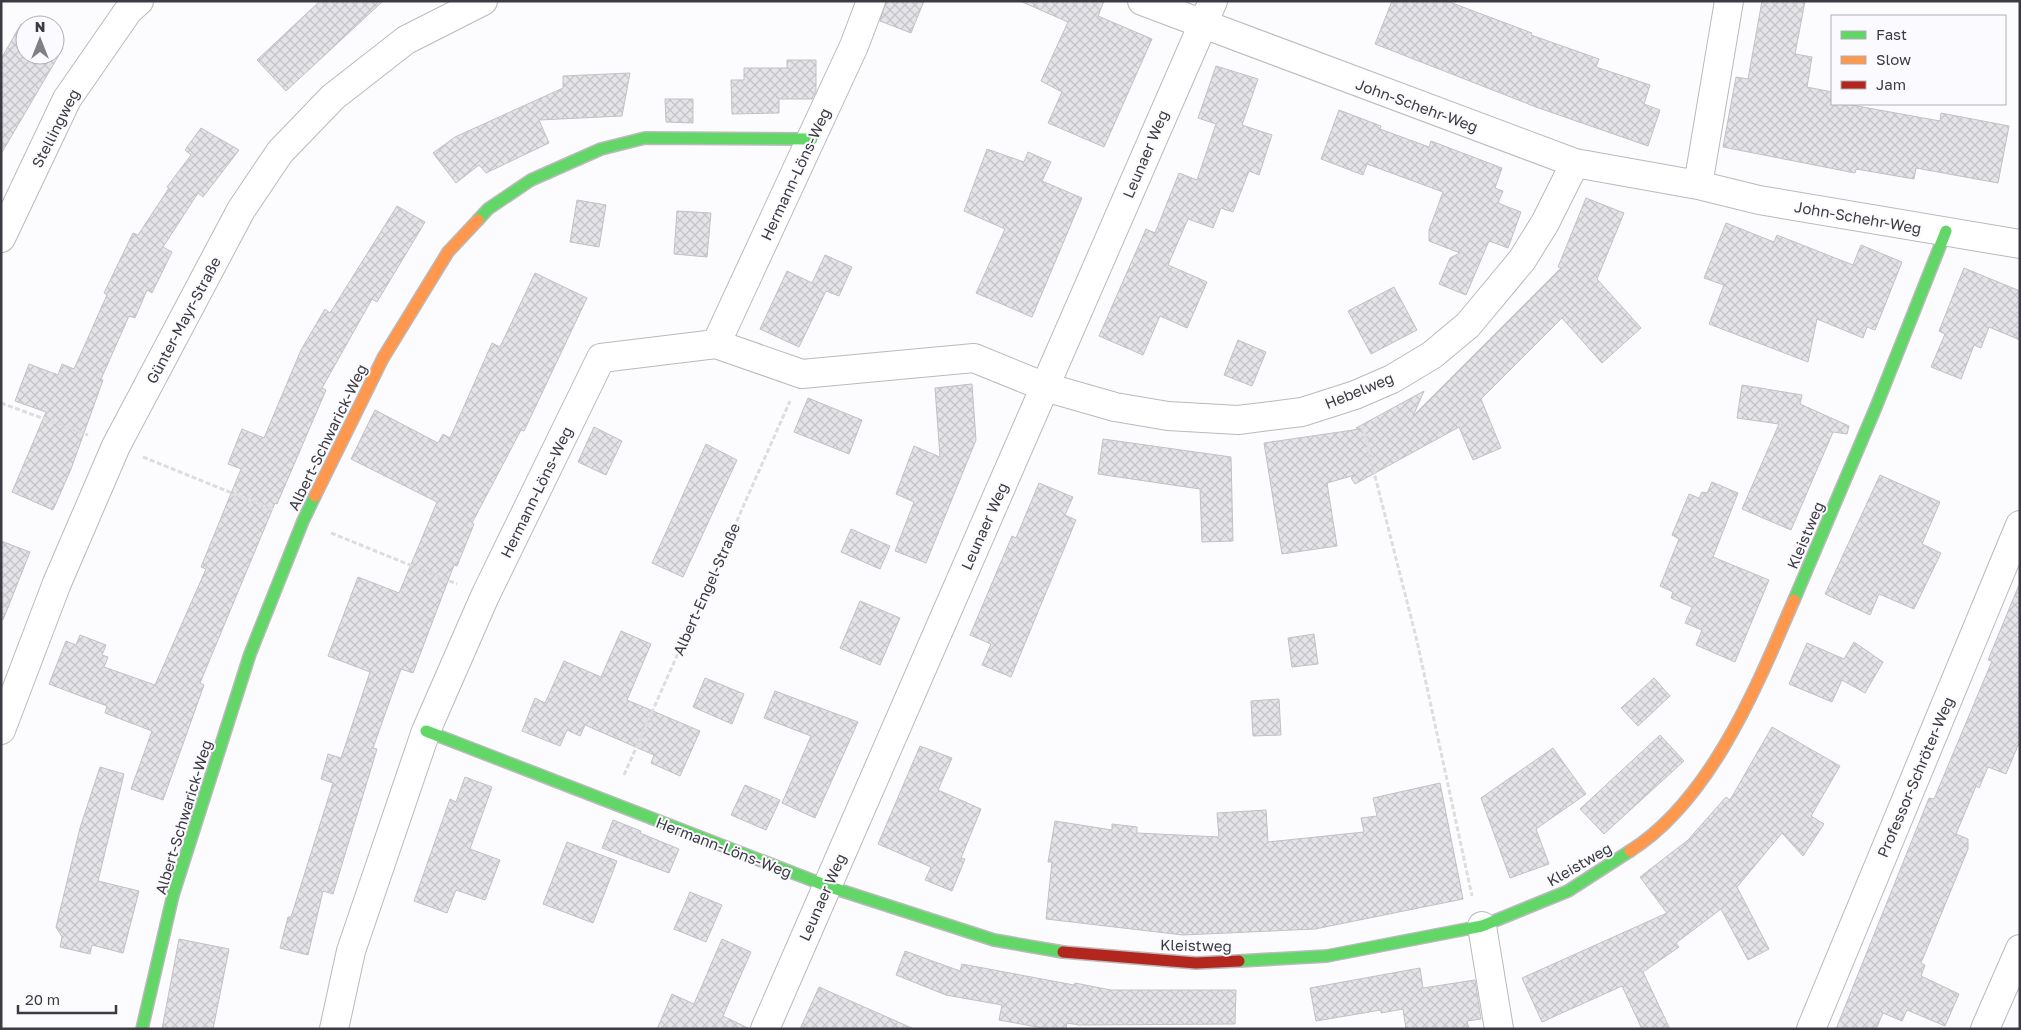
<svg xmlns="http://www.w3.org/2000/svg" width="2021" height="1030" font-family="'Golos Text',sans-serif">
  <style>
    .building { fill: url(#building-cross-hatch); stroke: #c2c2c5 }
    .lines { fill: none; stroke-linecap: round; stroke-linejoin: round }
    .street-casing { stroke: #bababe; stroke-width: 30 }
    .fast-casing { stroke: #bababe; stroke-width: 14 }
    .slow-casing { stroke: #bababe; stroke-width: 14 }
    .jam-casing { stroke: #bababe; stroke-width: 14 }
    .path { stroke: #ddddde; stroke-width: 3; stroke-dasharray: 5 2.5; stroke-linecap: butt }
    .street { stroke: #fff; stroke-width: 28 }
    .fast { stroke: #63d668; stroke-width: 11 }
    .slow { stroke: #ff974d; stroke-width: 11 }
    .jam { stroke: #b3261e; stroke-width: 11 }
    .labels { text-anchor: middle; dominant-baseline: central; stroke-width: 4; stroke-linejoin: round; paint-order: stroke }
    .street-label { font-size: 15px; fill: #3c3b43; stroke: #fbfbff }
  </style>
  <defs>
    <pattern id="building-cross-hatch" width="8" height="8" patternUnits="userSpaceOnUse" patternTransform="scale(1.25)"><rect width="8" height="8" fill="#e4e4e8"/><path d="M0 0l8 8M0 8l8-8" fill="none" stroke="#c4c4c8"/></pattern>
  </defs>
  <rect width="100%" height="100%" fill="#fcfcfe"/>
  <!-- building -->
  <path class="building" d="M320,1H383L286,91L257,60Z
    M886,1H924L911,33L880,21Z
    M1020,1H1104L1098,16L1152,39L1104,147L1048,123L1062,92L1041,81L1068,22Z
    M1392,1H1447L1532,33L1531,35L1599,59L1596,67L1650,85L1644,104L1660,110L1648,146L1536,107L1375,44Z
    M1762,1H1805L1795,54L1812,57L1807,87L1832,92V104H1846L1940,121L1941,113L2009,126L1998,183L1916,168L1914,179L1856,169L1855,173L1723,147L1736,77L1748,79Z
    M21,24L25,26V55H55V44L63,48L1,154V59Z
    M787,60H816V91L812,99H779V113L732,114L731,80H744V68H787Z
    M1216,66L1258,79L1242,125L1272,135L1259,175L1249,171L1233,212L1221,208L1213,228L1188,219L1168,265L1207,282L1187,328L1160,316L1143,355L1099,336L1146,229L1155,233L1179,173L1197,180L1216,124L1198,118Z
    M630,73L622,116L539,120L549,143L486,173L479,165L456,183L433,153L455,137L563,88V76Z
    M665,99H693V123L666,122Z
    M1339,110L1381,126L1380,129L1429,147L1431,141L1502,168L1495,188L1503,191L1498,203L1521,212L1508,248L1489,241L1466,295L1439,284L1450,258L1460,253L1429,241V230L1443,192L1367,164L1363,175L1321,159Z
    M201,128L239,150L203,197L198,193L163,247L172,252L152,293L147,290L135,318L129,316L101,379L103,380L71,469L53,510L12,492L46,412L15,401L29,364L58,375L62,364L74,369L107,295L104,293L133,233L138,235L169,188L167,187L191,155L185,150Z
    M987,149L1024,162L1028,152L1051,162L1042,181L1082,198L1032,317L976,293L1005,229L964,211Z
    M1586,198L1624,213L1597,279L1641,328L1602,363L1562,318L1481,399L1501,448L1473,460L1459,427L1355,484L1351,478L1355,475L1327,483L1337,546L1282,554L1264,443L1360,429L1356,428L1424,391L1413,416L1561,268L1558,267Z
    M577,200L606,205L599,247L570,242Z
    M397,206L425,222L377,302L372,299L322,388L326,390L277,504L275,503L200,683L204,685L163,800L131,789L152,731L105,713L107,706L49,684L66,641L76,645L80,635L106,645L102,655L108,657L104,667L155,685L206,569L201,567L241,469L228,464L242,429L264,438L301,350L325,309L330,313Z
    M677,211L711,213L707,257L674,254Z
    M1726,223L1774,242L1777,235L1853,265L1861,245L1902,262L1875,330L1867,327L1863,338L1817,319L1808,362L1709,324L1724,285L1704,278Z
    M825,255L852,267L839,296L826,291L799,347L760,329L787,271L812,283Z
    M1964,268L2020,291V340L1989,327L1981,348L1974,345L1961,379L1931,367L1945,334L1939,331Z
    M535,273L587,298L524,431L521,430L472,523L474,524L457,566L454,565L413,673L401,669L373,748L377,749L333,894L323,891L308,955L280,948L288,917H291L333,783L321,779L328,754L341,758L370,672L328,656L358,577L399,593L437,502L351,459L375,410L438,443L443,434L450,438L492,343L500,347Z
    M1394,287L1417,330L1371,354L1348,311Z
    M1238,340L1266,352L1252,386L1224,375Z
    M972,384L976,440L926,563L895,551L914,502L896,494L914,446L940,457L935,388Z
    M1742,385L1802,395L1800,404L1849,426L1847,434L1833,432L1791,530L1742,509L1779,424L1737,418Z
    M808,398L862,420L849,454L794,432Z
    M594,427L622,441L606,475L578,462Z
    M1103,439L1231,457L1233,541L1202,542L1200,489L1098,474Z
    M706,444L737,460L683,577L652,563Z
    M1880,475L1940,502L1922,544L1941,553L1914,609L1879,594L1870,615L1825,594Z
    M1712,482L1738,493L1713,557L1769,580L1735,662L1696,645L1702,630L1685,623L1692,607L1671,598L1673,592L1660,586L1679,539L1672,535L1689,494L1699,498L1702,492L1707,493Z
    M1039,483L1073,497L1065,515L1076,520L1011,677L982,665L991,644L970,635L1012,536L1016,538Z
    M851,529L890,546L880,569L841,552Z
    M1,541L30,552L3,620L1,619Z
    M2019,585L2020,741L2006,774L1988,767L1979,788L1976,786L1956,834L1968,839V849L1921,963L1925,965L1921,976L1959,994L1945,1026L1907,1010L1902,1021L1883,1013L1876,1029H1836L1929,798L1934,799L1992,661L1988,660Z
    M860,601L900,618L880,665L840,648Z
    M621,631L651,644L627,700L700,731L680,776L651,763L654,755L585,725L580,736L567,730L560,746L522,731L535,698L545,703L564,661L601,677Z
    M1314,634L1318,664L1292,667L1288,638Z
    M1854,642L1883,662L1865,693L1842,680L1832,702L1789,684L1807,643L1844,659Z
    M705,678L744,694L732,724L693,707Z
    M1654,678L1670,696L1638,726L1621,708Z
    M775,691L858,722L815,818L782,803L811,736L764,718Z
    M1279,699L1281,735L1253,736L1251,701Z
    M1772,727L1840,766L1811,816L1824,824L1803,856L1782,833L1737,887L1769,949L1748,960L1721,909L1676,943L1679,947L1643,972L1670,1029H1642L1622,986L1542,1022L1522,978L1667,913L1640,877L1688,840L1726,797L1730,800Z
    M1660,735L1684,761L1604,834L1580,809Z
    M920,746L952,758L938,790L981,809L961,858L965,859L952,891L925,880L931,867L878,844Z
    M1553,748L1586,794L1536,829L1549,864L1510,878L1481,798Z
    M100,767L124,774L98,881L139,891L123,953L92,945L90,954L60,947L62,937L56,927L80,828Z
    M465,777L492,787L470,849L500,860L485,900L456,890L447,913L414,901L450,799L456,802Z
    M1440,783L1463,899L1315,929L1183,935L1046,919L1052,862H1048L1055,821L1112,830V824L1137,827V833L1219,837L1217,813L1266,810L1268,842L1364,832L1361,818L1377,816L1373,798Z
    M745,785L780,800L766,830L731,815Z
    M613,820L641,831L640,833L679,849L669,873L602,848Z
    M567,842L617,861L593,923L543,904Z
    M690,892L722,905L706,942L674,929Z
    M179,939L229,949L213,1029H162Z
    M722,939L751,952L723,1016L750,1029H657L672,994L694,1004Z
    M905,951L960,971L962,964L1074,985L1075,983L1111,990H1236L1235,1024L1079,1025L1067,1023L1066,1029H1048L999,1020L1002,1005L946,995L896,975Z
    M1420,968L1423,988L1475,980L1481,1019L1467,1021L1469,1029H1406L1403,1009L1381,1013V1010L1316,1021L1310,988Z
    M819,987L914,1029H800Z"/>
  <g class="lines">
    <!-- street casing -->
    <g class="street-casing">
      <path id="street" d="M1142,1L1575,163L1698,185L1759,200L2020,244
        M1698,185L1729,1
        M1,238L67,99L128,11L139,1
        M716,344L802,374L974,358L1045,387L1115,407L1168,416L1238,420L1302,412L1355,395L1392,379L1432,355L1468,325L1522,260L1545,223L1575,163
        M1,730L57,583L116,446L241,210L280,152L333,97L406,40L483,1
        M1482,926L1499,1029
        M334,1029L351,951L426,731L485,596L601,358L716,344L854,46L871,1
        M765,1029L1213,1
        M1811,1029L2020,525
        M1985,1029L2020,949"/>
    </g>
    <!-- fast casing -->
    <g class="fast-casing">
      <path id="fast" d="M478,220L488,209L531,180L601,149L645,138L812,139
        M1794,600L1876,407L1946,231
        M426,731L827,886L994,940L1063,952
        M1239,961L1327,956L1482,926L1568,891L1630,851
        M142,1029L173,895L250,654L303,521L315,496"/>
    </g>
    <!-- slow casing -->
    <g class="slow-casing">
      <path id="slow" d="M315,496L383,358L448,252L478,220
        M1630,851C1711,800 1757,686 1794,600"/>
    </g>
    <!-- jam casing -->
    <g class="jam-casing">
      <path id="jam" d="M1063,952L1196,963L1239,961"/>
    </g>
    <!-- path -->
    <path class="path" d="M1,403L88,435
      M1362,425L1417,641L1472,896
      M143,457L274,510
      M331,533L457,584
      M624,775L790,401"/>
    <!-- street -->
    <use href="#street" class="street"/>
    <!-- fast -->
    <use href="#fast" class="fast"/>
    <!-- slow -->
    <use href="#slow" class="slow"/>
    <!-- jam -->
    <use href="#jam" class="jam"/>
  </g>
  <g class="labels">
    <!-- street labels -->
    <g class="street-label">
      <text transform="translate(1417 105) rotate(20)">John-Schehr-Weg</text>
      <text transform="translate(55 128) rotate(-63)">Stellingweg</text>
      <text transform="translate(1145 154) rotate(-67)">Leunaer Weg</text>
      <text transform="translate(795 174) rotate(-65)">Hermann-Löns-Weg</text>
      <text transform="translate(1858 217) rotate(10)">John-Schehr-Weg</text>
      <text transform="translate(183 320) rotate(-62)">Günter-Mayr-Straße</text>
      <text transform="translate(1359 390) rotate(-22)">Hebelweg</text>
      <text transform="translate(327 437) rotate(-64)">Albert-Schwarick-Weg</text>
      <text transform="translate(536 492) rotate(-64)">Hermann-Löns-Weg</text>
      <text transform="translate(984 526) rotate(-66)">Leunaer Weg</text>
      <text transform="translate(1805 535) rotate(-67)">Kleistweg</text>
      <text transform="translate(706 589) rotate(-66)">Albert-Engel-Straße</text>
      <text transform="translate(1915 777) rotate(-67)">Professor-Schröter-Weg</text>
      <text transform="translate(183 817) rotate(-73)">Albert-Schwarick-Weg</text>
      <text transform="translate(724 847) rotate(21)">Hermann-Löns-Weg</text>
      <text transform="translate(1579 864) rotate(-30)">Kleistweg</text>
      <text transform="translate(822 897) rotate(-66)">Leunaer Weg</text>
      <text transform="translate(1196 945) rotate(1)">Kleistweg</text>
    </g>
  </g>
  <!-- border -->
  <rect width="2021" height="1030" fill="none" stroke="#3c3b43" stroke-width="5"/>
  <!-- legend -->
  <rect x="1831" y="15" width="175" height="90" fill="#fbfbff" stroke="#afaeb4"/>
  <rect x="1841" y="31" width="25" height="8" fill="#63d668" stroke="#afaeb4"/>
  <text x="1876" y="40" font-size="15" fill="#3c3b43">Fast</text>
  <rect x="1841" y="56" width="25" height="8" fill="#ff974d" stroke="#afaeb4"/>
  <text x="1876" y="65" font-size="15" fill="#3c3b43">Slow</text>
  <rect x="1841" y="81" width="25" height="8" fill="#b3261e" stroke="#afaeb4"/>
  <text x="1876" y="90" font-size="15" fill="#3c3b43">Jam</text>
  <!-- north arrow -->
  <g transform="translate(40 40)"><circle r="24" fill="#fbfbff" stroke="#afaeb4"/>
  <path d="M0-4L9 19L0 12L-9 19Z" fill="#7f7f84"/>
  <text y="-8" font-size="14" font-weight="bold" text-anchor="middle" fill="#3c3b43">N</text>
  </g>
  <!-- scale -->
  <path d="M18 1005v8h98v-8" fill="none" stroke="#3c3b43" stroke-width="2.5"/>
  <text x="25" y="1005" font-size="15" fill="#3c3b43" stroke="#fbfbff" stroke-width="4" paint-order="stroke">20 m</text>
</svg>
